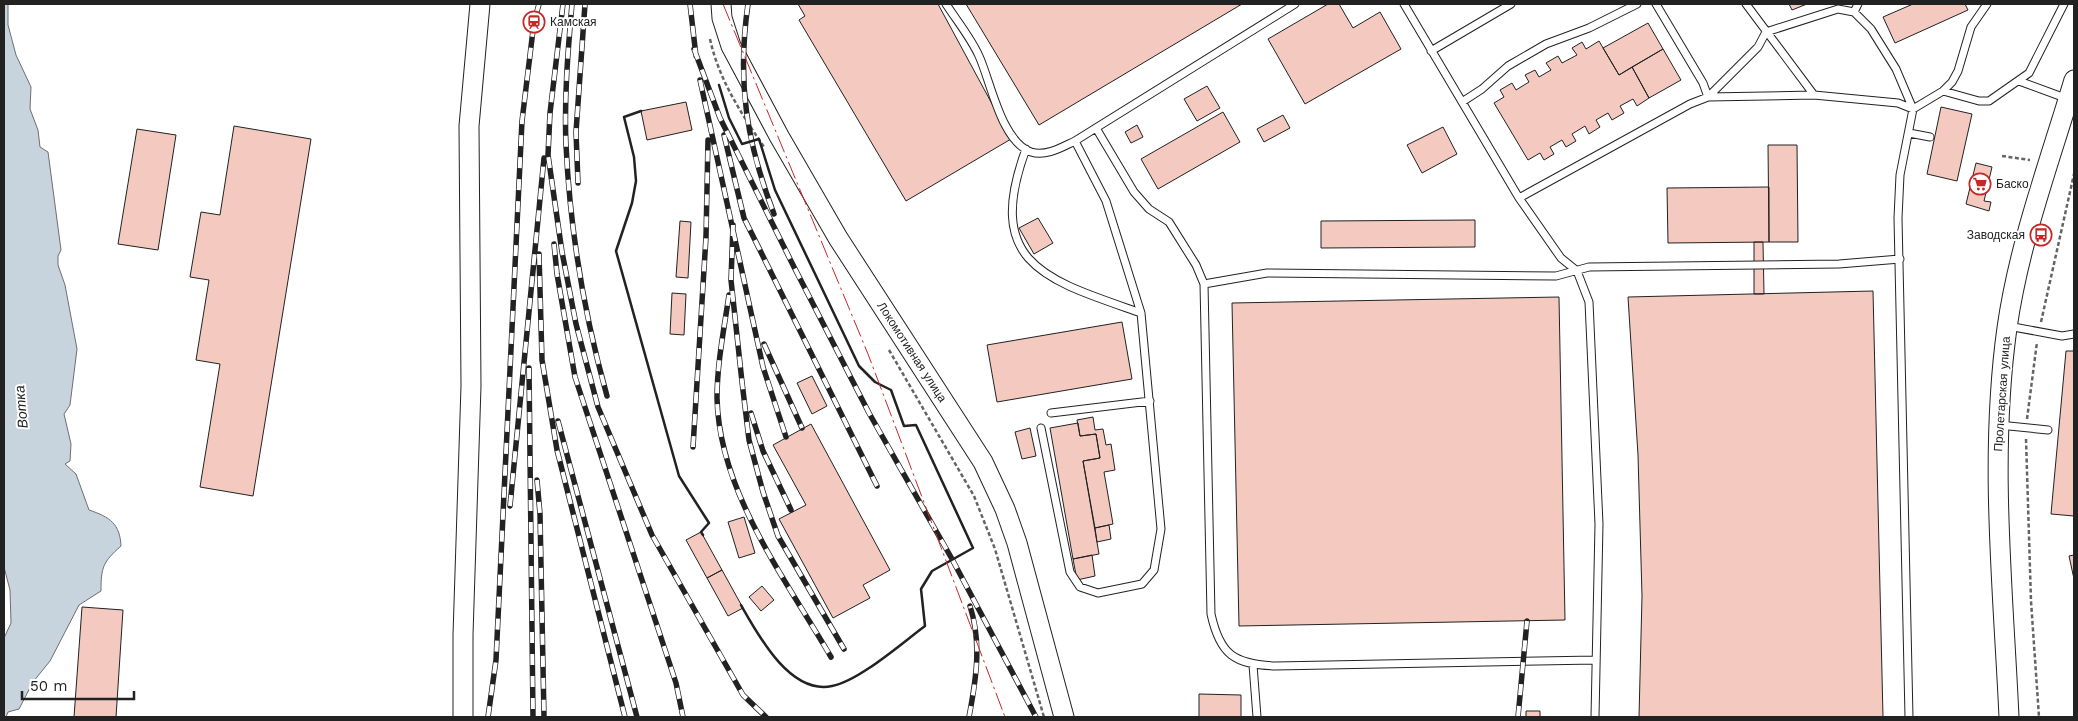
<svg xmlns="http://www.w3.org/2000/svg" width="2078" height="721" font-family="'Work Sans',sans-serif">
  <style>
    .water { fill: #c7d3dd; stroke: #6f6f6f }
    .building { fill: #f3c9c0; stroke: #222 }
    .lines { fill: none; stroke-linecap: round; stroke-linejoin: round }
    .lane-casing { stroke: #222; stroke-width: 9 }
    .secondary-casing { stroke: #222; stroke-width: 21 }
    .path { stroke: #646464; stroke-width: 2.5; stroke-dasharray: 4 2.5; stroke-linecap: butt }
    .lane { stroke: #fff; stroke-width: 7 }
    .secondary { stroke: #fff; stroke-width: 19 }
    .rail-casing { stroke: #222; stroke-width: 5.5 }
    .rail { stroke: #fff; stroke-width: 4; stroke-dasharray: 11; stroke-linecap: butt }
    .wall { stroke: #222; stroke-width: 2.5 }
    .power { stroke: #c62828; stroke-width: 1; stroke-dasharray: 18 4 2.5 4; stroke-linecap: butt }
    .labels { text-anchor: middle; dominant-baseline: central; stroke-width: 4; stroke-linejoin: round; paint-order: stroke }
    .poi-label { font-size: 12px; fill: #222; stroke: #fff; text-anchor: start }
    .street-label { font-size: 12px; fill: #222; stroke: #fff }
    .water-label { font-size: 14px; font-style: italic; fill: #222; stroke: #fff }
  </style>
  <rect width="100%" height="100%" fill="#fff"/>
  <!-- water -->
  <path class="water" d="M4,4H8V25L16,55L31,87L30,109L38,130L40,147L48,152L61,250L58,256V265L65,285L77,349L70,405L64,414L71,444L70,461L65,464L76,474L89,510C110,517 120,524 121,546C103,562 101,567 101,591L79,605L50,661L33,682L19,709L8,712L6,717H4V638L11,623L10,590L4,567Z"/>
  <!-- building -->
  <path class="building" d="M798,4H938L1011,139L906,201L799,20L805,16Z
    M966,4H1242L1039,125Z
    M1328,4H1339L1353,28L1380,12L1401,49L1305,104L1268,39Z
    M1789,4H1807L1792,10Z
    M1913,4H1965L1968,10L1895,43L1883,17Z
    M1648,23L1663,49L1619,75L1603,48Z
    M1599,41L1619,75L1632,67L1649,98L1637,106L1633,99L1620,106L1624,113L1612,120L1608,113L1596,120L1600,127L1589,134L1585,126L1572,134L1576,141L1566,147L1562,140L1550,147L1554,154L1544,160L1540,153L1528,160L1494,103L1504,97L1500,90L1512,83L1516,90L1529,82L1525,75L1535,70L1539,77L1551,70L1546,63L1558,56L1562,63L1577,55L1572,48L1582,42L1586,49Z
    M1663,49L1681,80L1649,98L1632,67Z
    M1207,86L1220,108L1197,121L1184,99Z
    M686,102L692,130L647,140L641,111Z
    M1941,107L1972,114L1957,181L1927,174Z
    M1223,112L1240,142L1158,189L1141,159Z
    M1283,115L1290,128L1264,142L1257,129Z
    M1137,125L1143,137L1131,143L1125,132Z
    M234,126L311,139L253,496L200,487L220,364L196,360L209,280L190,277L201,212L220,215Z
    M1443,127L1457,154L1422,173L1407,145Z
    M137,129L176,135L158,250L118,244Z
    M1768,145H1797L1798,242H1769Z
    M1976,163L1992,167L1984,201L1991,202L1989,211L1966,204Z
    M1769,187V242L1668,243L1667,188Z
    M1038,218L1053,243L1034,254L1019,228Z
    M1475,220V247L1321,248V221Z
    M680,221L691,222L688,278L676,277Z
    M1754,242H1763L1764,294H1754Z
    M1873,291L1883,717H1639L1642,596L1638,455L1628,297Z
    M672,293L686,294L684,335L670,334Z
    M1559,297L1565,620L1239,626L1232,303Z
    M1122,322L1132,379L997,402L987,345Z
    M2066,351H2074V516L2051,514Z
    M812,376L827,406L812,414L797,383Z
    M1093,417L1095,430L1103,429L1106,445L1111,444L1115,470L1104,472L1113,524L1095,528L1083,461L1100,458L1096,434L1080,436L1077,420Z
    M1078,423L1080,436L1096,434L1100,458L1083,461L1099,554L1073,559L1050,428Z
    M811,424L890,570L863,585L870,598L833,618L779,519L806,505L773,445Z
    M1030,428L1036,456L1022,459L1015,432Z
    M744,517L755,553L739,558L728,522Z
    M1109,525L1111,539L1097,542L1095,528Z
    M701,532L722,570L707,578L686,540Z
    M1092,555L1095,576L1077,580L1073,559Z
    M2074,555V579L2069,556Z
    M722,570L743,608L728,616L707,578Z
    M762,586L774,600L761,611L749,597Z
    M82,607L123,610L116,717H74Z
    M1199,694L1241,695V717H1199Z
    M1526,711H1540V717H1526Z"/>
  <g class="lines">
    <!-- lane casing -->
    <g class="lane-casing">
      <path id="lane" d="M946,4C957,21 971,38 979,56C991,82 1001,141 1031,152C1046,157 1062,147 1075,141L1295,4
        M1404,4L1519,198L1561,258L1577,271L1589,302L1599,524L1595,717
        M1656,4L1703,83L1708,97L1758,47L1766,32L1838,9L1854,12L1871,29L1896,69L1913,109L1900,175L1898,218L1909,717
        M1746,4L1814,95
        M1854,12L1858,4
        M1431,51L1511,4
        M2019,81L2068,99
        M1943,91L1979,101H1989L2029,73L2064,4
        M1462,102L1482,89L1508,66L1546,44L1589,28L1637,4
        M1096,128L1134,192L1149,209L1169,222L1196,265L1204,284L1211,614C1220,655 1234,664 1275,666L1595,660
        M1909,133L1930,137
        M1026,149C983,265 1047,280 1141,313
        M1519,198L1690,104L1708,97L1814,95L1898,103L1913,109L1943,91L1952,82L1958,71L1971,27L1987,4
        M1204,284L1267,273L1556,276L1589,267L1839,264L1900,259
        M2008,326L2062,336L2074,334
        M1051,413L1150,401
        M1999,425L2048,430
        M1041,428L1070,572L1080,587L1098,593L1142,584L1154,570L1161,529L1141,313L1106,201L1075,141
        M1253,665L1257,717"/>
    </g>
    <!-- secondary casing -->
    <g class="secondary-casing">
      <path id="secondary" d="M721,4L722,18L731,46L779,136L838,238L983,462L1005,509L1017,543L1064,717
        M463,717V635L471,386L469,126L480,4
        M2009,717C2003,587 1989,457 2007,328C2019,243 2050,161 2074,80"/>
    </g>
    <!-- path -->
    <path class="path" d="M710,39C719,80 741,113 764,147
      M2002,156L2030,160
      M2041,322L2074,174
      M889,350L974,496L995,549L1044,717
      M2027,419L2037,342
      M2026,439L2031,601L2039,717"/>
    <!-- lane -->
    <use href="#lane" class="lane"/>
    <!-- secondary -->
    <use href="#secondary" class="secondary"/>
    <!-- rail casing -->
    <g class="rail-casing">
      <path id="rail" d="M563,4L550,113L548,155L562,252L576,324L598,407L652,535L743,695L766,717
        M572,4C568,50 564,98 566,145C570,230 584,314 607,396
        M690,4L696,56
        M748,4C737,81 746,141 774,214
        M694,49L720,118L793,265L869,413L952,559L1036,717
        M700,80L763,367L786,437
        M724,135L744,218L877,486
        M578,183L576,132L585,4
        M733,225L731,280L742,382L749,440L763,492L778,536L844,649
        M554,244L557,274L575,377L676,683L683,717
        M539,254L542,360L557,450L625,717
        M729,295C724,329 717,364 717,398C719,492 785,578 831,657
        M764,344L802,428
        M529,368L533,717
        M751,413L763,451L791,510
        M558,421L637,717
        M693,447L706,237L708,140
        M537,480L540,514L544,717
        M510,506L544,158
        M488,717L496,660L522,121L534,22L539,4
        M969,717C976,680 982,643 970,606
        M1518,717L1527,621"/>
    </g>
    <!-- rail -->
    <use href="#rail" class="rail"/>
    <!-- wall -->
    <path class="wall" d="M719,85L729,118L742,144L759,139L775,190L859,366L875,382L891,390L904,426L916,425L973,548L932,571L921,589L925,626C902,643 859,681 832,686C790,695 758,635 741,605
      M641,111L624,117L634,157L636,181L632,203L616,251L679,476L709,523L701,532L703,535"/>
    <!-- power -->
    <path class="power" d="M723,4L868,354L1005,717"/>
  </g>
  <!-- icons -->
  <defs>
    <g id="station-ring" transform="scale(1.125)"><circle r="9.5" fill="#fff" stroke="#c62828" stroke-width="1.5"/><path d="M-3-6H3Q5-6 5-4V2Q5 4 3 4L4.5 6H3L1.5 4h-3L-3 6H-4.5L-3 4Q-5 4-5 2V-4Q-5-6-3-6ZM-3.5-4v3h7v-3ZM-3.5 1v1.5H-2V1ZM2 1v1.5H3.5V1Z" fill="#c62828"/></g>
    <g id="supermarket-ring" transform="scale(1.125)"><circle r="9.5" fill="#fff" stroke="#c62828" stroke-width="1.5"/><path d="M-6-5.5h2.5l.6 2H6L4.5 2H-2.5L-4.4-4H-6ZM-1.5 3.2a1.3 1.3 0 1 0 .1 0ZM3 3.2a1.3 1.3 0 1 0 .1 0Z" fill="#c62828"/></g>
    <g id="bus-ring" transform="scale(1.125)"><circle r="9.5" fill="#fff" stroke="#c62828" stroke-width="1.5"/><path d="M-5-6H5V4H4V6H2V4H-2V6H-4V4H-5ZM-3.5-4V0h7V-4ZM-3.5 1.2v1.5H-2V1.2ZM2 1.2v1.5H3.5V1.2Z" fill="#c62828"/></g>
  </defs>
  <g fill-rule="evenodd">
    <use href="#station-ring" x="534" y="22"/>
    <use href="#supermarket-ring" x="1980" y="184"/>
    <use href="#bus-ring" x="2041" y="235"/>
  </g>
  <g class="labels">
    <!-- poi labels -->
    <g class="poi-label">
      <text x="550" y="22">Камская</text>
      <text x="1996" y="184">Баско</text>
      <text x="2025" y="235" text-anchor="end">Заводская</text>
    </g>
    <!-- street labels -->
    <g class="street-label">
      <text transform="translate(912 352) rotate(57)">Локомотивная улица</text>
      <text transform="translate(2002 394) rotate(-86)">Пролетарская улица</text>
    </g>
    <!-- water labels -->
    <g class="water-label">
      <text transform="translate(21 407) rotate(-95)">Вотка</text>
    </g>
  </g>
  <!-- border -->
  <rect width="2078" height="721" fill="none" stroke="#222222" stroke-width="10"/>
  <!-- scale -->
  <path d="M22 691v8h112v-8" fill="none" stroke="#222222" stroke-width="2.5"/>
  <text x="30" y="691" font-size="15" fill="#222222" stroke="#ffffff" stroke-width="4" paint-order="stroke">50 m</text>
</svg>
